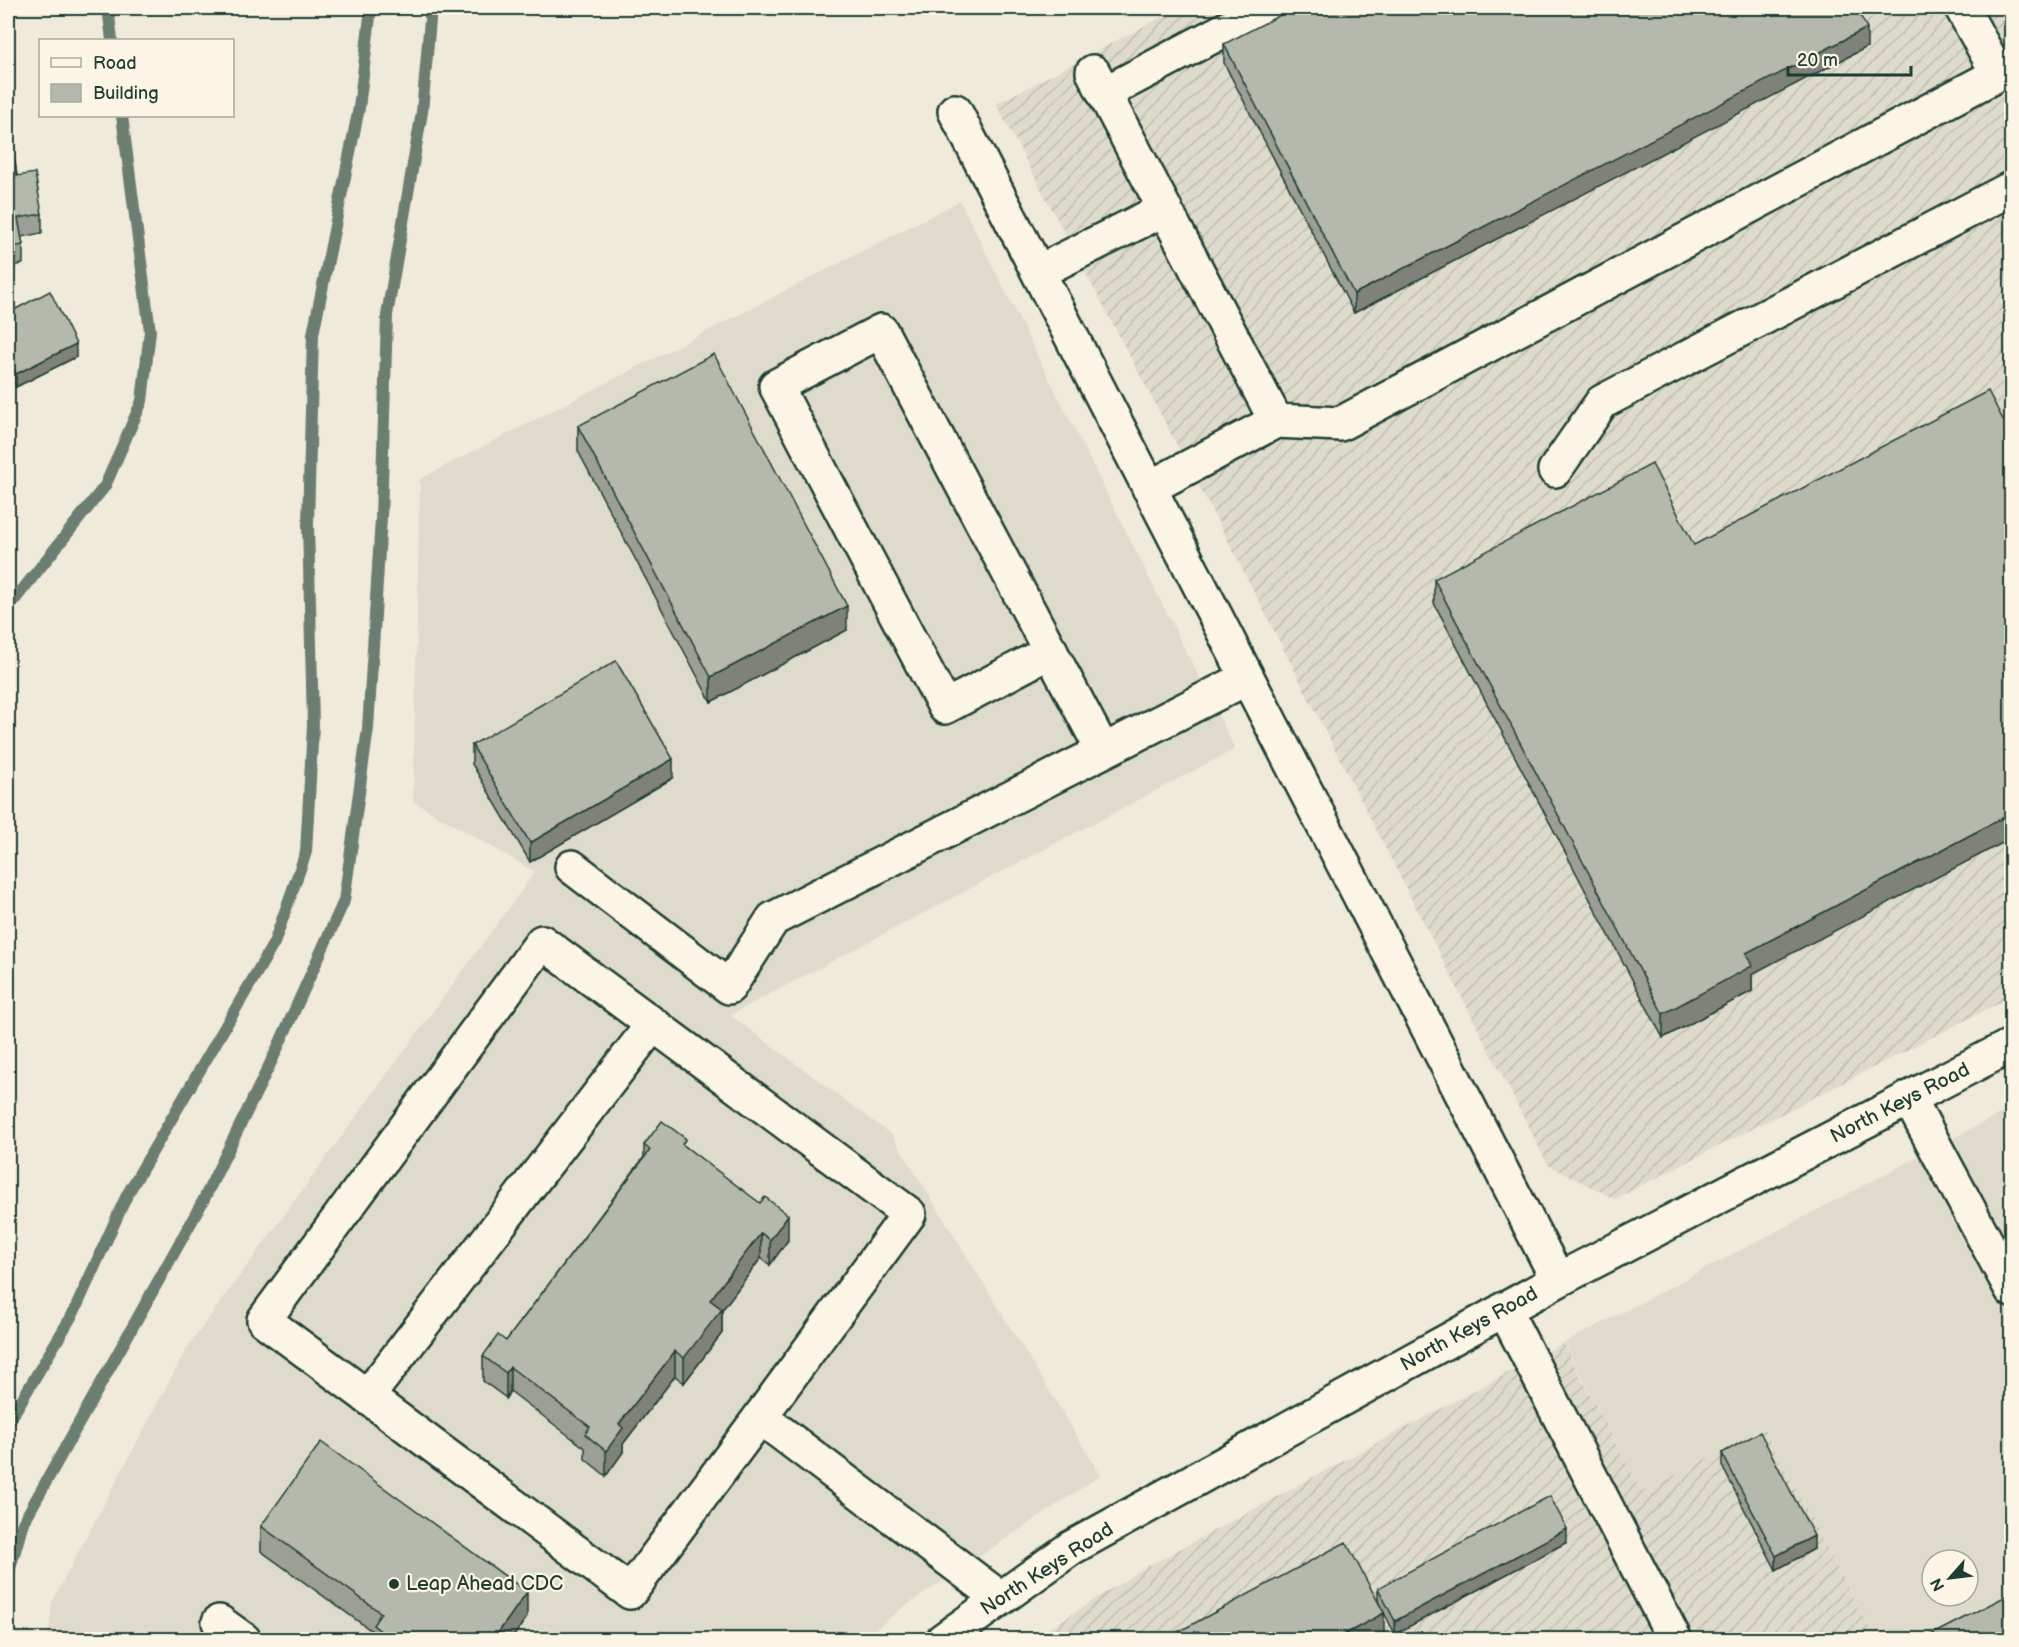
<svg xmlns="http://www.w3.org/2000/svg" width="2019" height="1647" font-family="'Balsamiq Sans',sans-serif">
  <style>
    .built { fill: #dedbcc; fill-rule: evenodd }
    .industrial { fill: url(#industrial-furrows) }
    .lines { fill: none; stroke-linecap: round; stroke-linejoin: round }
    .stream { stroke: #6c7d71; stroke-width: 12 }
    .minor-casing { stroke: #1f3d34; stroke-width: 38 }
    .minor { stroke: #fcf5e5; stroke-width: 33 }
    .wall { fill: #9c9f95; stroke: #1f3d34; stroke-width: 1.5 }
    .shaded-wall { fill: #7f8279; stroke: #1f3d34; stroke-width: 1.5 }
    .building { fill: #b5b9ad; stroke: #1f3d34; stroke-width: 1.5 }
    .poi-dot { fill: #1f3d34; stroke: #fcf5e5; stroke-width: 2 }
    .labels { text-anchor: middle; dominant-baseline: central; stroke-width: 4.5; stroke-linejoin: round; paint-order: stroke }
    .street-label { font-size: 20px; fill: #1f3d34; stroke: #fcf5e5 }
    .poi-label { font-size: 20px; fill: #1f3d34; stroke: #fcf5e5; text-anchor: start }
  </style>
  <defs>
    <pattern id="industrial-furrows" width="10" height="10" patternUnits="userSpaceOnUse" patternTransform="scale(1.5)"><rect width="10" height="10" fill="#dedbcc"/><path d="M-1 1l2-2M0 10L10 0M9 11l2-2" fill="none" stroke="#bebdb0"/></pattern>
  </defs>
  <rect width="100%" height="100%" fill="#efeada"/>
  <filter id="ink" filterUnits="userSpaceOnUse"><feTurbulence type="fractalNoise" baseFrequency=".0167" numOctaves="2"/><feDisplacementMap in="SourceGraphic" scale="12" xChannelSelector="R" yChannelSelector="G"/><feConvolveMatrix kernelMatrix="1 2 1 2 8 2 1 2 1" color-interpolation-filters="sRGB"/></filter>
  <g filter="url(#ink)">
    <!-- built -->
    <path class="built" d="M960,201L1235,749L730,1015L892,1135L1101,1475L901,1609L863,1639L48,1640L52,1602L187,1348L535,872L413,801L420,479Z
      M2011,1108V1639H1875L1764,1429L1642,1492L1564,1343ZM1932,1560H1968V1596H1932Z"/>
    <!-- industrial -->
    <path class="industrial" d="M1179,8H2011V997L1615,1199L1548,1165L1229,543L996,104Z
      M1563,1343L1642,1492L1764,1429L1875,1639L1031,1640L1141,1570Z"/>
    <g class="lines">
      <!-- stream -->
      <path class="stream" d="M108,8L112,40
        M8,608L105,486L142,401L150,331L122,116
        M8,1423L74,1312L127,1195L274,943L306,852L313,725L308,524L313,334L359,108L371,8
        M8,1575L23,1523L203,1201L273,1058L344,901L368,728L381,518L387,315L422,112L431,8"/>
      <!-- minor casing -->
      <g class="minor-casing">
        <path id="minor" d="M1093,72L1276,421L1149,488
          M1105,93L1266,8
          M955,111L1558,1280
          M1038,272L1165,209
          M1276,421L1340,424L1998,74L1962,8
          M1555,470L1602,402L2012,188
          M1051,651L945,707L776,386L881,331L1103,751
          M572,867L729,987L773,919L1247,678
          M1909,1098L2012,1290
          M1504,1309L1675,1640
          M367,1397L653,1024
          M760,1417L909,1214L542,942L264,1320L630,1592L760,1417L1000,1598
          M219,1622L244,1640
          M943,1640L1071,1548L1558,1280L2012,1045"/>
      </g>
      <!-- minor -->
      <use href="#minor" class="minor"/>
    </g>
    <!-- wall -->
    <path class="wall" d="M1224,44L1867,47L1354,313L1224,63Z
      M8,114L17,176L42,214V233L21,237L23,245V264L8,267Z
      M8,313L76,357L16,387L8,370Z
      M578,426L847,630L711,702L578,451Z
      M1434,579L1752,974V991L1663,1038L1434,603Z
      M472,745L673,778L530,862L472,764Z
      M644,1145L686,1147L788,1240L770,1265L761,1258L722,1310V1333L684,1383L675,1376L623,1444V1452L606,1476L585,1459V1448L510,1391L506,1398L483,1381V1356L506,1341L644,1157Z
      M1722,1453L1814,1549L1776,1570L1722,1466Z
      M261,1526L527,1617L511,1640H373V1632L261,1551Z
      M1567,1542L1395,1634L1378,1601V1588Z"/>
    <!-- shaded-wall -->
    <path class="shaded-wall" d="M1867,28V47L1354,313V294Z
      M76,344V357L16,387V374Z
      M847,606V630L711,702V677Z
      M673,759V778L530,862V843Z
      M2012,813V838L1752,974V991L1663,1038V1014L1746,953Z
      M788,1215V1240L770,1265V1240Z
      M761,1233V1258L722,1310V1333L684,1383V1358L710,1300Z
      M675,1351V1376L623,1444V1452L606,1476V1451L619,1424Z
      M510,1367V1391L506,1398V1373Z
      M1567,1529V1542L1395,1634V1621Z
      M1814,1536V1549L1776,1570V1556Z
      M527,1592V1617L511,1640H493Z
      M1384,1613V1638L1381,1640H1334Z
      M404,1631V1640H398Z"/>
    <!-- building -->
    <path class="building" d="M1294,8H1856L1867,28L1354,294L1224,44Z
      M8,114L17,176L35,173L42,214L18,218L23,245L8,248Z
      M50,291L76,344L16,374L8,356V313Z
      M714,354L847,606L711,677L578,426Z
      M1988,391L2012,437V813L1746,953L1752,966L1663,1014L1434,579L1652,464L1694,545Z
      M616,661L673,759L530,843L472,745Z
      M662,1121L686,1139L682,1144L760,1203L765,1197L788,1215L770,1240L761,1233L710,1300L722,1309L684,1358L675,1351L619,1424L623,1428L606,1451L585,1434L590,1427L510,1367L506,1373L483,1356L498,1335L506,1341L650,1150L644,1145Z
      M1760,1432L1814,1536L1776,1556L1722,1453Z
      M321,1442L527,1592L493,1640H416L404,1631L398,1640H392L373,1625L381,1613L261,1526Z
      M1550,1496L1567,1529L1395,1621L1378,1588Z
      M1346,1542L1384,1613L1334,1640H1163Z
      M2012,1593V1640H1921Z"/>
  </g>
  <!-- markers -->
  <circle class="poi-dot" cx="394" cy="1584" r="6"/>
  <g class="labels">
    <!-- street labels -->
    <g class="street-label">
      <text transform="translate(1900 1103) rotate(-27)">North Keys Road</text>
      <text transform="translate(1469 1329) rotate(-29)">North Keys Road</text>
      <text transform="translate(1047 1569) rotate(-33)">North Keys Road</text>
    </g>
    <!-- poi labels -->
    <g class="poi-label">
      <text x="406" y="1584">Leap Ahead CDC</text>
    </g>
  </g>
  <!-- margin -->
  <rect width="2019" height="1647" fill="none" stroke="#fcf5e5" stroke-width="30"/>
  <rect x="15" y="15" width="1989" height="1617" fill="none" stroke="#1f3d34" stroke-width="2" filter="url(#ink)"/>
  <!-- legend -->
  <rect x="39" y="39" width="195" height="78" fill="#fcf5e5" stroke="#a4ab9e" stroke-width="1.5"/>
  <rect x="51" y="58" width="30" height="9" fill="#fcf5e5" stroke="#a4ab9e" stroke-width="1.5"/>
  <text x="93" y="69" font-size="18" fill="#1f3d34">Road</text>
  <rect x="51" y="84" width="30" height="18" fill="#b5b9ad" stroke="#a4ab9e" stroke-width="1.5"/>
  <text x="93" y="99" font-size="18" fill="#1f3d34">Building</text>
  <!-- north arrow -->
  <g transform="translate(1950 1578) rotate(242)"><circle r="28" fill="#fcf5e5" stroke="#a4ab9e" stroke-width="1.5"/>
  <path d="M0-4.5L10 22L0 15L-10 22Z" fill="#1f3d34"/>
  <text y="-9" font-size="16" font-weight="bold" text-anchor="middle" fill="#1f3d34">N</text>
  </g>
  <!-- scale -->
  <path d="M1788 66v9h123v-9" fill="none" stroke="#1f3d34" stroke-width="3"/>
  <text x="1797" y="66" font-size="18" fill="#1f3d34" stroke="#fcf5e5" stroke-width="4.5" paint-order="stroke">20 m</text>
</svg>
